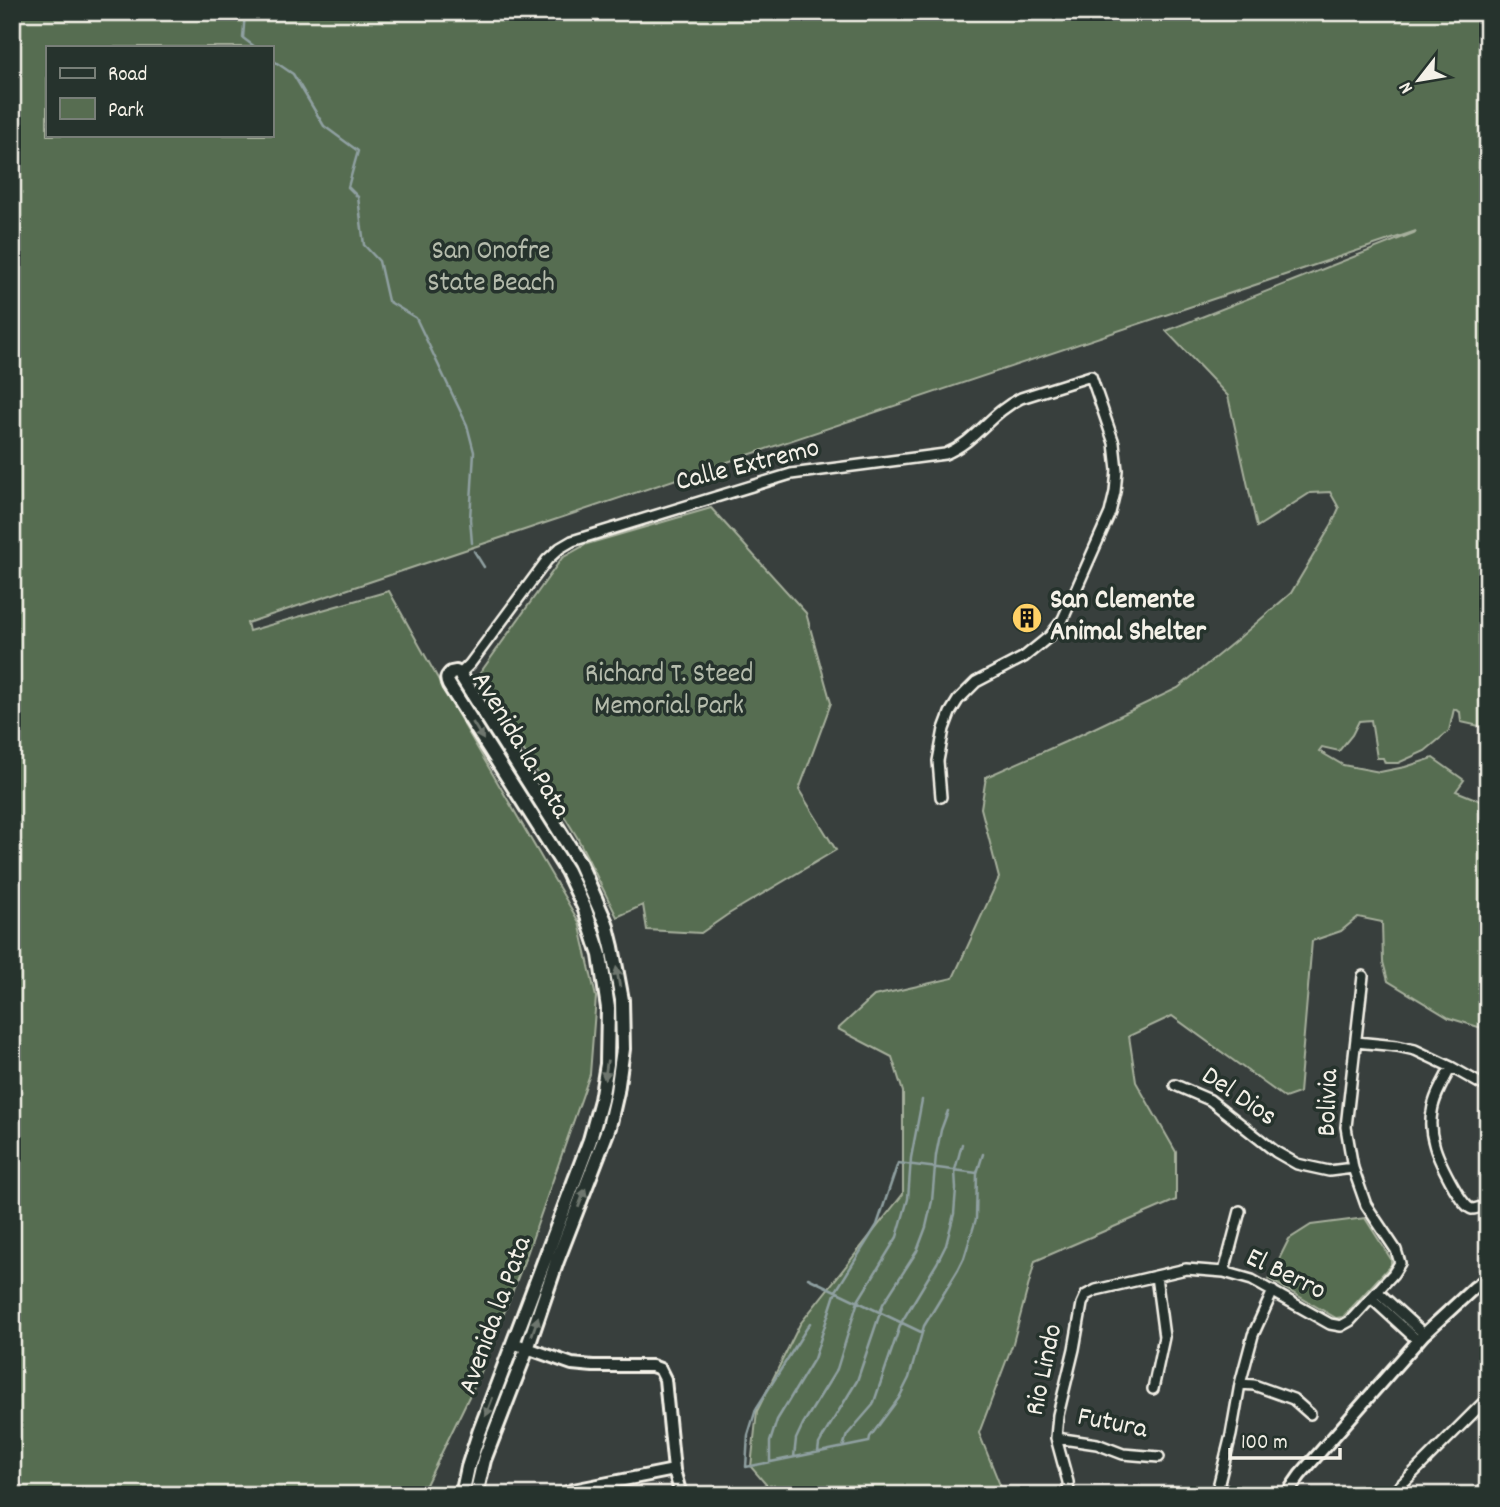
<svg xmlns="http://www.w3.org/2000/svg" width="1500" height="1507" font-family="Dekko,sans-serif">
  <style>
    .green { fill: #576d51; stroke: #a6af9c; stroke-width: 2; fill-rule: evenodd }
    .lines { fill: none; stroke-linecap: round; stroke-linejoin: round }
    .stream { stroke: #8fa0a1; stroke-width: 2.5 }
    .minor-casing { stroke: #f4f1e8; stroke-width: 14 }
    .tertiary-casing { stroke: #f4f1e8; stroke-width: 16 }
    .secondary-casing { stroke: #f4f1e8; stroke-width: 18 }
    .minor { stroke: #26332d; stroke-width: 9 }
    .tertiary { stroke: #26332d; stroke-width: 10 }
    .secondary { stroke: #26332d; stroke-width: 12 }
    .oneway { fill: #6e766e }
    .labels { text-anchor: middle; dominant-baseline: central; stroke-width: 7; stroke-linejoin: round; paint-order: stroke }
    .park-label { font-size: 28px; fill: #b5bcac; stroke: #26332d }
    .street-label { font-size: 28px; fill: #f4f1e8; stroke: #26332d }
    .poi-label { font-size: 28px; font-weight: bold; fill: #f4f1e8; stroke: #26332d; text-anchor: start }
  </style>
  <rect width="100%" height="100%" fill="#383f3d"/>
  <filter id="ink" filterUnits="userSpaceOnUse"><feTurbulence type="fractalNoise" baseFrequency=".0143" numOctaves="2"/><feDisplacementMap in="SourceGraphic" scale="14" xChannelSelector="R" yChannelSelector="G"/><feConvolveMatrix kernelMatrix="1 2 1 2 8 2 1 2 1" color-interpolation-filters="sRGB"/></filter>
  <g filter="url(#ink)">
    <!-- green -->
    <path class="green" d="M12,12H1488V728L1461,722L1460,712L1454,709L1449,731L1425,751L1398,763H1385L1383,758H1377L1371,720L1359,721L1352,735L1339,751L1322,747L1319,751L1343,765L1380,772L1405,767L1433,758L1464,780L1456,791L1488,804V878L1485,887L1488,894V1030L1449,1018L1388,981L1383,962L1382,922L1358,917L1341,931L1312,941L1299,1093L1285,1098L1172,1016L1129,1036L1136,1082L1176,1152V1200L1035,1261L1013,1343L979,1433L1004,1495H775L751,1467L757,1411L800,1324L903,1194V1092L892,1057L838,1029L874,996L953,978L999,878L981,808L986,777L1065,742L1178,688L1239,638L1291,593L1332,524L1339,508L1330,492L1310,493L1257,527L1228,396L1166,331L1414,233L1416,231L247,623L249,631L389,591L460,718L579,922L596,997L590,1074L527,1254L481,1372L421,1495H12ZM47,47H271V135H47Z
      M711,508L806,613L831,703L799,790L836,850L727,915L701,933L647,930L643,905L617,917L577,837L478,676L562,558L587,544Z
      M1365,1218L1391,1259V1265L1343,1317L1336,1318L1269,1279L1289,1239L1311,1225Z"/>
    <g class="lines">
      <!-- stream -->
      <path class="stream" d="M245,12L243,38L255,47
        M271,59L293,74L324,126L358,151L348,187L358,197L364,245L379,261L388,301L416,318L467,425L474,452L470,519L472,543
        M1483,190L1488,104
        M1481,208V226
        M474,551L484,567
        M808,1278L921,1332
        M810,1323L756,1409L748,1435L746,1467L869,1442L870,1437L899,1398L909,1378L924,1326L958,1270L964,1258L976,1219L977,1173
        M843,1447L847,1435L873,1405L901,1323L937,1263L946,1245L954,1214L956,1189L955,1170L962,1144
        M818,1452L819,1444L824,1435L857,1381L883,1304L917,1251L926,1227L932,1201L936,1155L941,1130L948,1111
        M794,1457L796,1439L803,1424L837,1369L858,1301L897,1237L908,1199L911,1158L922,1100
        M770,1462V1442L777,1420L814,1359L836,1291L877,1225L898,1163L977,1173L983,1154"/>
      <!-- minor casing -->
      <g class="minor-casing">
        <path id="minor" d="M460,674L470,664L547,560L560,548L572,541L791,474L945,454C977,441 990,413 1021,398L1091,376L1114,443L1117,470L1115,492L1110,513L1063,619L1050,636L1024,657L976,682L958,700L950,713L944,729L938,761L941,797
          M1356,1042L1397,1046L1415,1050L1451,1067L1481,1084L1488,1085
          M1451,1067C1444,1081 1434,1096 1432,1112C1430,1122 1431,1134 1434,1144C1437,1157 1461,1207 1472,1209C1478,1209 1483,1206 1488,1204
          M1175,1085L1210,1100L1276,1152L1297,1164L1329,1171L1353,1168
          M1224,1272L1240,1211
          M1377,1291L1424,1334
          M1371,1298L1418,1341
          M1240,1384L1254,1385L1293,1399L1310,1414
          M1153,1389L1164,1337L1156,1276
          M1056,1438L1097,1444L1123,1454L1159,1457
          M1218,1487L1238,1495
          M1069,1495L1068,1482L1056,1438L1058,1415L1074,1349L1082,1304L1086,1295L1096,1290L1186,1269L1224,1272L1252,1280L1330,1324L1341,1326L1350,1321L1393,1274L1400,1263L1396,1250L1366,1205L1353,1168L1346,1127L1363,976
          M1215,1495L1218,1487L1231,1435L1240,1384L1253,1335L1273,1291
          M1391,1495L1484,1402L1488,1401"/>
      </g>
      <!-- tertiary casing -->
      <g class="tertiary-casing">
        <path id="tertiary" d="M513,1343L572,1364L593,1366H652L660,1369L665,1379L674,1470L681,1495
          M560,1495L573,1490L674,1470
          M1286,1495L1300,1475L1424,1334L1475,1287L1488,1278"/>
      </g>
      <!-- secondary casing -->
      <g class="secondary-casing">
        <path id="secondary" d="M462,1495L468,1467L479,1433L590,1140L601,1100L607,1064L608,1008L600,955L584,907L567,871L449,685C446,679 447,677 451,673L456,672L460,674L579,862L606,923L612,947L622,1000L623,1049L617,1092L609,1127L557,1261L527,1349L484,1460L476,1495"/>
      </g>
      <!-- minor -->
      <use href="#minor" class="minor"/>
      <!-- tertiary -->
      <use href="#tertiary" class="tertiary"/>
      <!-- secondary -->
      <use href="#secondary" class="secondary"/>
    </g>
    <!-- one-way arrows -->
    <defs><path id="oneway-solid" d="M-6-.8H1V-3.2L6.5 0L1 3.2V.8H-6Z" transform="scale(1.75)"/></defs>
    <g class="oneway">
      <use href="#oneway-solid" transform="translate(478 731) rotate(58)"/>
      <use href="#oneway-solid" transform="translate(618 977) rotate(-100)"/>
      <use href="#oneway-solid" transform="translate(606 1070) rotate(98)"/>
      <use href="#oneway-solid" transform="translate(582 1198) rotate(-69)"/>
      <use href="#oneway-solid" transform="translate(535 1326) rotate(-71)"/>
      <use href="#oneway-solid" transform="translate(489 1407) rotate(111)"/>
    </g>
  </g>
  <!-- icons -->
  <defs>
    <g id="building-disc" transform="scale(1.575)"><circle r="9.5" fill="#ffd166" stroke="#26332d"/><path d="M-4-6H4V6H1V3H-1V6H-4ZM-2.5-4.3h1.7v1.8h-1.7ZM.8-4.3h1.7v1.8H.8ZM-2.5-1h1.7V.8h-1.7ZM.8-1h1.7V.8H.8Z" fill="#111"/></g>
  </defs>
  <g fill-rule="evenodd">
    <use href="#building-disc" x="1027" y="618"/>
  </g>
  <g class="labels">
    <!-- park labels -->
    <g class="park-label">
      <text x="491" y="253">San Onofre<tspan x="491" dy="32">State Beach</tspan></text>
      <text x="669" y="676">Richard T. Steed<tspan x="669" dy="32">Memorial Park</tspan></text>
    </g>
    <!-- street labels -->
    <g class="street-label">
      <text transform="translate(748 467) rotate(-14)">Calle Extremo</text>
      <text transform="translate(519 746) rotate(59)">Avenida la Pata</text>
      <text transform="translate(1238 1098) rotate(34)">Del Dios</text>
      <text transform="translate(1330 1103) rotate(-88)">Bolivia</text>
      <text transform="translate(1285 1276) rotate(26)">El Berro</text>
      <text transform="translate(497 1316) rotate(-70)">Avenida la Pata</text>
      <text transform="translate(1046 1370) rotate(-78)">Rio Lindo</text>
      <text transform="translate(1112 1425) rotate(11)">Futura</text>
    </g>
    <!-- poi labels -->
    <g class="poi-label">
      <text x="1050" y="602">San Clemente<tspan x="1050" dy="32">Animal Shelter</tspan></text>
    </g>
  </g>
  <!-- margin -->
  <rect width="1500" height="1507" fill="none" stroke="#26332d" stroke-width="42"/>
  <rect x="21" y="21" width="1458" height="1465" fill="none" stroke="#f4f1e8" stroke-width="2.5" filter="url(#ink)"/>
  <!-- legend -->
  <rect x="46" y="46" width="228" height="91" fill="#26332d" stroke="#787f78" stroke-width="2"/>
  <rect x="60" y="68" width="35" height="10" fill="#26332d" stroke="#787f78" stroke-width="2"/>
  <text x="108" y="80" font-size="21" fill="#f4f1e8">Road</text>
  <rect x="60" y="98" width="35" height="21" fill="#576d51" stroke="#787f78" stroke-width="2"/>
  <text x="108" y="116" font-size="21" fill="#f4f1e8">Park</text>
  <!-- north arrow -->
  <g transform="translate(1419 80) rotate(239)" stroke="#26332d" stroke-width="5" paint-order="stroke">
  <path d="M0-5L12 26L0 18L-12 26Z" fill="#f4f1e8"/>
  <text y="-10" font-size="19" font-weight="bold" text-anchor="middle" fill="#f4f1e8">N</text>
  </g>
  <!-- scale -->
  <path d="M1230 1448v10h110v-10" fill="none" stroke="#f4f1e8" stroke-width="3.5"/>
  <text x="1241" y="1448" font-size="21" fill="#f4f1e8" stroke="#26332d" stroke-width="5" paint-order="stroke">100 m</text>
</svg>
